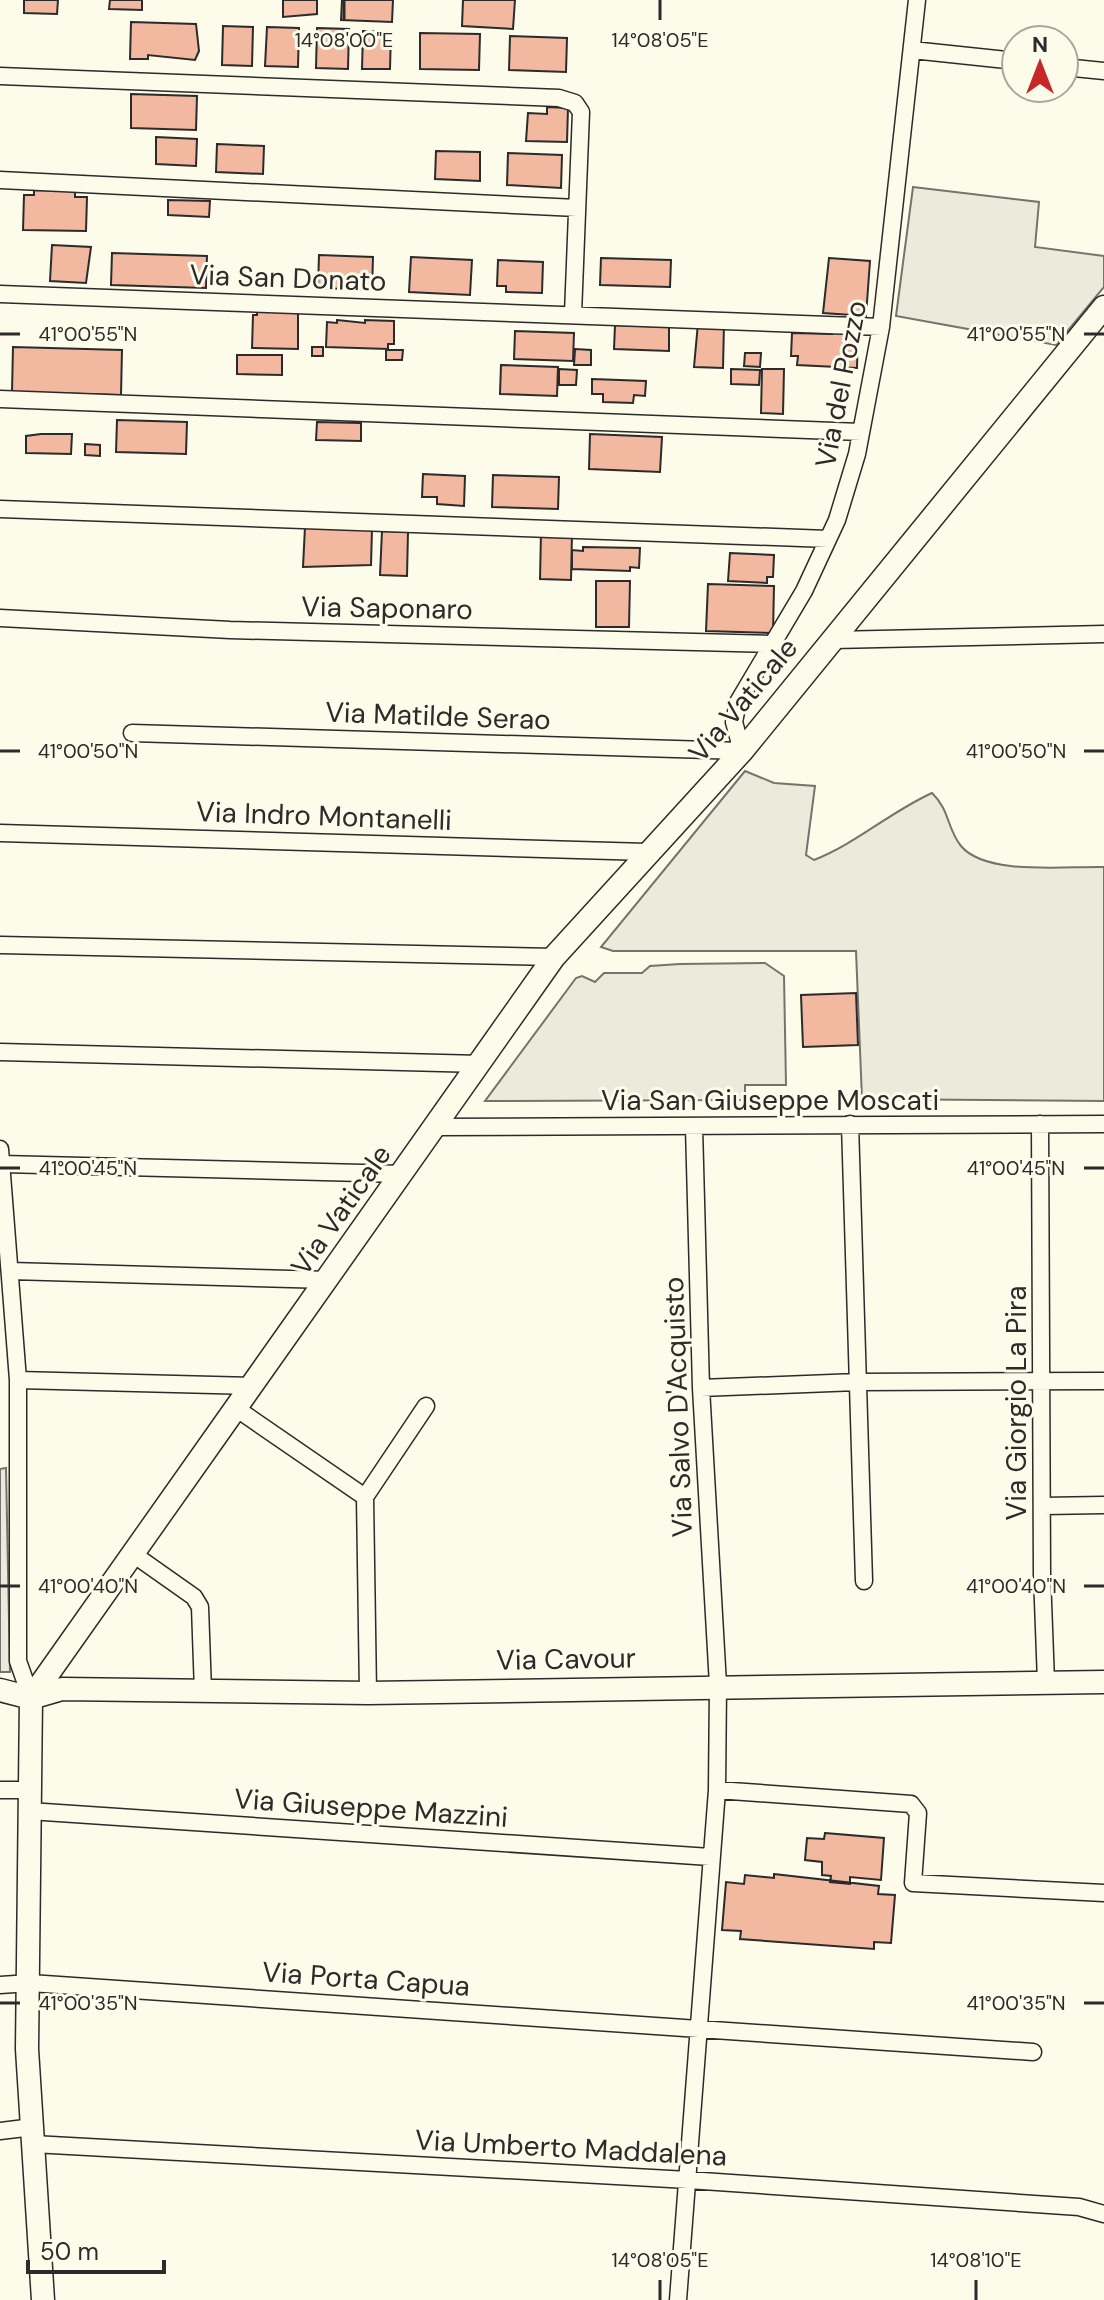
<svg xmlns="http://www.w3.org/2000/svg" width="1104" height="2300" font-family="'DM Sans',sans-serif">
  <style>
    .green { fill: #ecebdb; stroke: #74746e; stroke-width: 2 }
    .building { fill: #f2b8a0; stroke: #2b2b2b; stroke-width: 2 }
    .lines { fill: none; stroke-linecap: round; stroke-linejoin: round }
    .street-casing { stroke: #2b2b2b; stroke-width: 19 }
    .secondary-casing { stroke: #2b2b2b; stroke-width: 25 }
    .street { stroke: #fdfbea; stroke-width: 16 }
    .secondary { stroke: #fdfbea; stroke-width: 22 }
    .ticks { fill: none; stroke: #2b2b2b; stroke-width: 3 }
    .labels { text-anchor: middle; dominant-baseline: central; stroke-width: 6; stroke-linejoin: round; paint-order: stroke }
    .street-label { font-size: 28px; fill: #2b2b2b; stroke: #fdfbea }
    .ticks-label { font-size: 20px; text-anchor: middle; fill: #2b2b2b; stroke: #fdfbea; stroke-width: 6; stroke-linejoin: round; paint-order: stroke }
  </style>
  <rect width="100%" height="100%" fill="#fdfbea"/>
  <!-- green -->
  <path class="green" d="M913,187L1039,202L1035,247L1104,256V287L1056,345L896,316Z
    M745,771L774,783L815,786L806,855L814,860C857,843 890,812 932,793C950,810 947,829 961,846C986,876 1065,866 1104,867V1101L862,1099L856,951H613L601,947Z
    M765,963L784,976L786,1085H745V1100L485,1101L576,978L582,976L595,982L604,973H642L650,966L680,964Z
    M6,1468L10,1672H0V1469Z"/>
  <!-- building -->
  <path class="building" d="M24,0H58L57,14L24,13Z
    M110,0H142V10L109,9Z
    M283,0H317V14L283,17Z
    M342,0H393L392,22L341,20Z
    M463,0H515L513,29L462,26Z
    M131,22L196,24L199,51L195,60L148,55V59H130Z
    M223,26L253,27L252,66L222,65Z
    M267,27L299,28L298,67L265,66Z
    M317,28L349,29L348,69L316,68Z
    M363,31L391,32L390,69H362Z
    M420,33L480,34L479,70L420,69Z
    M510,36L567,38L566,72L509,70Z
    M131,94L197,96L196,130L131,128Z
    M547,107L568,108L567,142L526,141L528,113L547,114Z
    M156,137L197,139L196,166L156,164Z
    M217,144L264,146L263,174L216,172Z
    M436,151L480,152V181L435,179Z
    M508,153L562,155L561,188L507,185Z
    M34,190L75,191V197H87L86,231L23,230L24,195H34Z
    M168,200L210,201L209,217L168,215Z
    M52,245L91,247L86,283L50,281Z
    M112,253L207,256L206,288L111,285Z
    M319,255L373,257L372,290L318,288Z
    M411,257L472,260L470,295L409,292Z
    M601,258L671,260L670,287L600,285Z
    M829,258L870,261L866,316L823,313Z
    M498,260L543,262L542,293L506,292V286H497Z
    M257,309L298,310V349L252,348L253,315H257Z
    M337,320L365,323V320L394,321V344H388V349L326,347L327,322L337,323Z
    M698,323L724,324L723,368L694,367Z
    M615,325L669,327V351L614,349Z
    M832,328L858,329L857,368L797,365L798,356H791L792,333L832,334Z
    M515,331L574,333L573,361L514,359Z
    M13,347L122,350L121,395L12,392Z
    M312,347H323V356H312Z
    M575,349L591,350V365H574Z
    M386,350H403L402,360H386Z
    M745,353H761L760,367L744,366Z
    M237,355H282V375L237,374Z
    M501,365L558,367L557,396L500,394Z
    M559,369L577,370L576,385H559Z
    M731,369L760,370L759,385L731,384Z
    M762,369H784L783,414L761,413Z
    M592,379L646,381L645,396L634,395L633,403L603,402V394H592Z
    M117,420L187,422L186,454L116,452Z
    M317,422L361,423V441L316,440Z
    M41,434H72L71,454L26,453V436Z
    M590,434L662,437L660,472L589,469Z
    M85,444L100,445V456L85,455Z
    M423,474L465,476L464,506L437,504V497H422Z
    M493,475L559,477L558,509L492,507Z
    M305,527L372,529L371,565L303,567Z
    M382,531L408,532L407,576L380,575Z
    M541,533L572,534L571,580L540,579Z
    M583,547L640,548L639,568L630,567V571L572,569V550L583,551Z
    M730,553L774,555L773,577H767V583L728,581Z
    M596,581H630L629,627H596Z
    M708,584L774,586L773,633L706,631Z
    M856,993L858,1045L803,1047L801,995Z
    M825,1833L884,1838L881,1880L850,1877V1884L830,1882L831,1876L822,1875V1862L805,1860L807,1838L824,1839Z
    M774,1874L879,1886L878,1894L895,1895L891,1943L874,1942V1949L740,1939L741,1931L722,1930L726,1882L744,1884L745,1875L774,1878Z"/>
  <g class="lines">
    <!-- street casing -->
    <g class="street-casing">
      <path id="street" d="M912,50L1016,61
        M1064,67L1104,71
        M0,76L559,98L575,103L581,112L573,314
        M0,180L577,208
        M0,294L881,327
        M0,399L861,432
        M0,509L828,539
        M0,618L230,630L773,644
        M833,640L1104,634
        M132,733L742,751L734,722L738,702L804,591L837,520L857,454L881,327L917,0
        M0,833L647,852
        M0,945L554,957
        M0,1052L481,1064
        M850,1124L864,1581
        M1040,1124L1042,1575L1046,1682
        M436,1127L1104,1124
        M0,1149L18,1380V1661L31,1698
        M2,1164L402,1174
        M11,1271L328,1280
        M18,1380L253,1386
        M701,1388L857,1382L1104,1381
        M237,1409L365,1497
        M1043,1506L1104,1505
        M133,1554L194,1597L200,1607L203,1692
        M368,1693L365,1497L426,1406
        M0,1790H29
        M717,1790L911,1804L918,1813L913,1883L1104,1893
        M29,1811L710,1857
        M0,1985L30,1983L1033,2052
        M0,2131L33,2127
        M33,2144L688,2180L1079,2207L1104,2214
        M678,2300L717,1790L718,1685L701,1388L694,1127"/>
    </g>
    <!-- secondary casing -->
    <g class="secondary-casing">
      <path id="secondary" d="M0,1690L31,1698L62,1689L368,1693L1104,1682
        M43,2300L27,2049L31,1698L554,957L742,751L1104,307"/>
    </g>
    <!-- street -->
    <use href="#street" class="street"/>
    <!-- secondary -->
    <use href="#secondary" class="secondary"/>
  </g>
  <!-- ticks -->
  <path class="ticks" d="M344,0V20M660,0V20M0,334H20M1084,334H1104M0,751H20M1084,751H1104M0,1168H20M1084,1168H1104M0,1586H20M1084,1586H1104M0,2003H20M1084,2003H1104M660,2280V2300M976,2280V2300"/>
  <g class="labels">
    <!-- street labels -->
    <g class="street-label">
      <text transform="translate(288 278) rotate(2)">Via San Donato</text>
      <text transform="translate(841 384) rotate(-79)">Via del Pozzo</text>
      <text transform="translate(387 608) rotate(1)">Via Saponaro</text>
      <text transform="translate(743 700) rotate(-50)">Via Vaticale</text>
      <text transform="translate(438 716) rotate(2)">Via Matilde Serao</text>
      <text transform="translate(324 816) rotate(2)">Via Indro Montanelli</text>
      <text x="770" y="1100">Via San Giuseppe Moscati</text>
      <text transform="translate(341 1210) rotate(-55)">Via Vaticale</text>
      <text transform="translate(1016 1403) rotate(-90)">Via Giorgio La Pira</text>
      <text transform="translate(678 1407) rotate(-92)">Via Salvo D'Acquisto</text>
      <text transform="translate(566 1659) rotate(-1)">Via Cavour</text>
      <text transform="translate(371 1808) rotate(4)">Via Giuseppe Mazzini</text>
      <text transform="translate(366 1979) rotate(4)">Via Porta Capua</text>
      <text transform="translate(571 2148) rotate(3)">Via Umberto Maddalena</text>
    </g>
  </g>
  <g class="ticks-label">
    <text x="344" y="47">14°08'00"E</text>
    <text x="660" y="47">14°08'05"E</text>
    <text x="88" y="341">41°00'55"N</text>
    <text x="1016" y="341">41°00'55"N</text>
    <text x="88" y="758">41°00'50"N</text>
    <text x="1016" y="758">41°00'50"N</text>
    <text x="88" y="1175">41°00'45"N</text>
    <text x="1016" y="1175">41°00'45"N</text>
    <text x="88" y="1593">41°00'40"N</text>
    <text x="1016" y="1593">41°00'40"N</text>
    <text x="88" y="2010">41°00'35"N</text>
    <text x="1016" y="2010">41°00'35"N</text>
    <text x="660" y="2267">14°08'05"E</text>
    <text x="976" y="2267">14°08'10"E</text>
  </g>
  <!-- north arrow -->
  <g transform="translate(1040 64)"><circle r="38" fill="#fdfbea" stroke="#a9a89e" stroke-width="2"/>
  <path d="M0-6L14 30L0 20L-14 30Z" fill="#c62828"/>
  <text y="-12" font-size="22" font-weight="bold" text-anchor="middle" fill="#2b2b2b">N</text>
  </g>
  <!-- scale -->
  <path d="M28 2260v12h136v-12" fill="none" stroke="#2b2b2b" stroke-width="4"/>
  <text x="40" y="2260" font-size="24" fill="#2b2b2b" stroke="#fdfbea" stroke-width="6" paint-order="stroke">50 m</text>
</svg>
